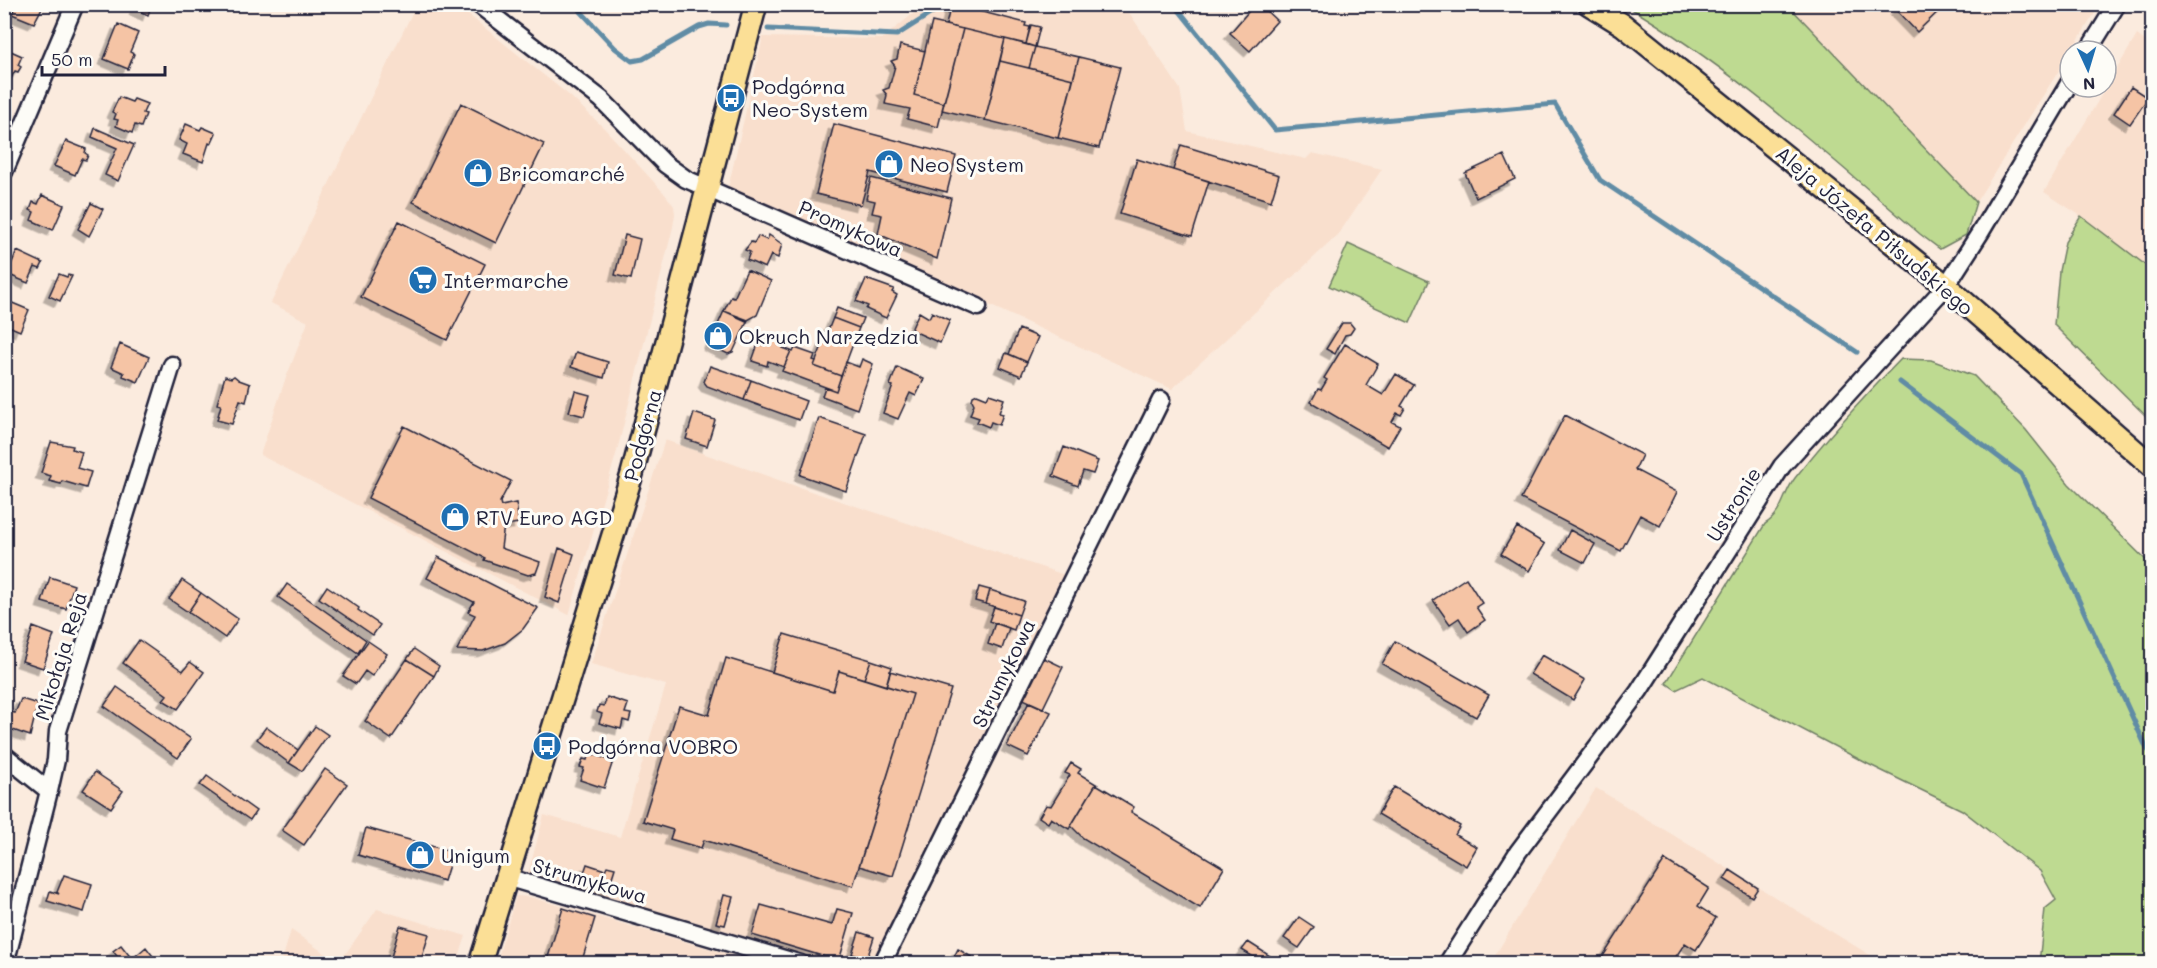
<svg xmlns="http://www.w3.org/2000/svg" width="2157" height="968" font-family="Mali,sans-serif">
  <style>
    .built { fill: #f9dfcd }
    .green { fill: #beda91; stroke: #707e66; stroke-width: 1.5 }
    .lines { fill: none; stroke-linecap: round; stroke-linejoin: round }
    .stream { stroke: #618ca5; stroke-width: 5 }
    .building { fill: #f5c4a5; stroke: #22223b; stroke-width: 1.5; filter: url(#shadow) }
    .minor-casing { stroke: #22223b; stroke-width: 21 }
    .major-casing { stroke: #22223b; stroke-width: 26 }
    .minor { stroke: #fdfcf7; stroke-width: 16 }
    .major { stroke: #fbdf96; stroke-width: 21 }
    .labels { text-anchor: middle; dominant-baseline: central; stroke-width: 6; stroke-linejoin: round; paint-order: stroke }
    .poi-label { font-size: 20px; fill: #22223b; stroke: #fdfcf7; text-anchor: start }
    .street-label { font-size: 20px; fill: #22223b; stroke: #fdfcf7 }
  </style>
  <defs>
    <filter id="shadow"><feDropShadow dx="-5.5" dy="5.5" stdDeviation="0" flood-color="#0004"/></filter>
  </defs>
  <rect width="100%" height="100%" fill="#fbebde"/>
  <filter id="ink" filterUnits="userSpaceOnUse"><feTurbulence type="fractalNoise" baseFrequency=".0167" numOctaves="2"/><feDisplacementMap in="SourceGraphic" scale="12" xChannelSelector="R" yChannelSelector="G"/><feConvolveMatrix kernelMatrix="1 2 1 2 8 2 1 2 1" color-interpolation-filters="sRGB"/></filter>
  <g filter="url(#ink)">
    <!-- built -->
    <path class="built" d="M925,4L1124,5L1180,89L1187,131L1306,159L1312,153L1382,169L1338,235L1172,389L845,239L728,188L763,37L882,39Z
      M416,5H456L570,96L605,129L664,193L674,206L675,214L673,227L617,451L569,615L260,455L284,383L308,322L271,303Z
      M1788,5H2100L1976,202Z
      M2137,35L2152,46V270L2081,216L2044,192Z
      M665,440L810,491L1065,575L873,963H836L528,874L544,815L620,837L666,685L591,664Z
      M1596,788L1883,963L1490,964Z
      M516,896L530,897L759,963L496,964Z
      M377,909L466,936L457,963L281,964L291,930L339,963Z"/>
    <!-- green -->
    <path class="green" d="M1625,5H1788L1976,202L1966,235L1940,249L1920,234C1825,153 1733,68 1625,5Z
      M2081,216L2152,270V422L2054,325L2059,271L2065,242Z
      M1348,244L1429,281L1410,323L1329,286Z
      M1901,359L1931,360L1974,376L2026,430L2069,484L2152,566V963H2039L2045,909L2056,900L2040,871L1962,810L1868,764L1703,677L1676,690L1666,683L1765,524C1784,512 1782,495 1795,478C1828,436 1863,398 1901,359Z"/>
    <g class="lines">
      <!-- stream -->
      <path class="stream" d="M574,4L615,48L632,61L643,59L699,27L709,24L726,25
        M1174,4L1275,130L1555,104L1600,180L1857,352
        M768,29L897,35L946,4
        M1900,382L2021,474L2147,749L2152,754"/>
    </g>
    <!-- building -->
    <path class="building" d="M16,4L19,6L44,4L34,23L12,14Z
      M137,4H152L148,15L135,9Z
      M951,4L1026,23L1025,26L1030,27L1026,44L946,25Z
      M1255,4H1259L1277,21L1250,51L1230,33Z
      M1902,4H1946L1917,32L1896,10Z
      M932,22L963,29L944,103L914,95Z
      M118,24L138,33L130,52L134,54L128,69L104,59Z
      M1031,25L1040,27L1035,47L1026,44Z
      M963,29L1005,39L985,120L942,110Z
      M1005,39L1035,47L1029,68L1000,61Z
      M900,45L925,51L914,95L944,103L938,127L907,119L910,109L885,104L887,95L883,90L889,88L895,66L891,61L897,59Z
      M1035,47L1079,57L1073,79L1029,68Z
      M4,48L22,56L18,65L21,67L18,72L15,71L7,85H4Z
      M1079,57L1120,67L1099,148L1058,138Z
      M1000,61L1073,79L1058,138L985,120Z
      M2131,87L2148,98L2130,124L2114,113Z
      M119,97L132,102L134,99L147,104L143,113L146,114L141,127L135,125L132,133L116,126L118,120L114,119L116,114L112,112Z
      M461,103L544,144L496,243L413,202Z
      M186,124L200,130L202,127L216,133L211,144L209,143L203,162L183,154L187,144L179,140Z
      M834,124L956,156L947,192L870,172L861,205L816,194Z
      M95,128L134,145L118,181L105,175L117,148L92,137Z
      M66,141L86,149L85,153L88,155L86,160L82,159L75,175L54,166Z
      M1181,145L1279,175L1271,201L1173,170Z
      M1504,155L1515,179L1476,198L1465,173Z
      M1137,159L1209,181L1192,236L1120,214Z
      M871,178L951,198L937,259L878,234L882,215L872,213L875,201L866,199Z
      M42,195L64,205L53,230L31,220L34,212L30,210L33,202L38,204Z
      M91,203L103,209L89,236L78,229Z
      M399,221L485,264L447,340L361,297Z
      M625,235L640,239L631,279L615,275Z
      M769,235L782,244L778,258L771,255L765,268L747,260L750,252L745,250L751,242L754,243L758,236L767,240Z
      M17,251L43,263L40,269L35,267L28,283L7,274Z
      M747,270L771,281L757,315L746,321L724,311L731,297L734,298Z
      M59,274L67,277L68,275L72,276L60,301L49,296Z
      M866,279L894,289L892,292L897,295L886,318L866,309L868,306L856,301Z
      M10,302L29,310L20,331L4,324V305L8,307Z
      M837,308L863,318L859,328L833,318Z
      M724,311L748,320L733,352L728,354L709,345Z
      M919,312L929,318L932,312L950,320L940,343L911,330Z
      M833,318L859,328L841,376L814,366Z
      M1342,323H1350L1354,328L1350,334L1345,335L1335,354L1326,349Z
      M1019,329L1038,337L1027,362L1009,354Z
      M766,336L785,343L783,348L791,351L784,367L768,361L767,366L752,361L758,344L763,345Z
      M120,344L149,357L138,382L123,376L124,373L111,367Z
      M1345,344L1378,364L1366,385L1383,395L1396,374L1414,385L1401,406L1405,408L1401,415L1397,413L1392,422L1400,426L1388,447L1311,402L1318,389L1321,390L1327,380L1324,378Z
      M795,348L815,355L813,360L816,361L814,366L841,376L836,391L782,371L791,351L793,352Z
      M576,352L608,362L604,378L571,367Z
      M1006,353L1027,362L1021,376L1000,367Z
      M862,359L873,364L857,409L822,396L825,387L836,391L846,362L859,367Z
      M710,366L751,380L744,400L707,386L704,382Z
      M897,367L924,379L916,396L910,393L898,419L883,413L893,386L890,385Z
      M225,376L231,378L234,376L239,380L250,384L246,402L240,400L232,424L217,420L221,405L217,404Z
      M751,380L806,401L799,420L744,400Z
      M575,391L590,395L584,416L569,412Z
      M977,394L987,398L989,394L1004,399L999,413L1003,414L999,425L991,422L989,427L977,422L979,418L970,415L974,404L972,400L973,396Z
      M694,413L715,420L707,446L686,439Z
      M1565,415L1642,455L1635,470L1677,492L1660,526L1640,515L1621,551L1521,499Z
      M819,418L866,434L846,491L800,475Z
      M404,426L511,481L500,502L501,506L516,503L519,523L504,525L501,548L540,562L536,573L528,575L484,560L485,558L368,498Z
      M51,442L73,446L72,449L82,452L77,468L91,472L86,488L62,481L61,484L49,481L51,476L41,473Z
      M1064,447L1098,461L1093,474L1083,471L1078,486L1053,476Z
      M1517,527L1545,544L1529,571L1501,554Z
      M1570,530L1595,544L1585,563L1560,550Z
      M559,548L574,554L559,603L545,597Z
      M438,557L538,608L523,629L505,643L483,651L457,650L475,615L468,612L474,602L427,578Z
      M50,577L74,585L66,609L42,602Z
      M1466,578L1482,603L1476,607L1485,620L1468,632L1459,618L1450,624L1433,600Z
      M182,580L201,593L188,612L169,599Z
      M287,584L366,640L358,653L278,597Z
      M327,586L359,608L358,610L380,625L373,635L319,598Z
      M979,587L990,590L986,604L975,601Z
      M990,590L1024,601L1019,615L986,604Z
      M201,593L238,619L225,638L188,612Z
      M994,607L1019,615L1014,630L989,621Z
      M995,623L1009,628L1002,649L988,644Z
      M33,627L54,635L43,668L22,661Z
      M784,634L871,660L864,679L839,671L833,691L772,672Z
      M139,640L183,671L190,662L204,672L178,709L163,700L167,695L123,663Z
      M368,641L387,654L372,676L365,671L356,684L343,676Z
      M1395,641L1489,695L1476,717L1382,664Z
      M414,649L439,666L434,676L407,659Z
      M1542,655L1585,680L1573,700L1530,674Z
      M1042,657L1063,667L1043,708L1021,698Z
      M726,658L833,691L839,671L913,694L853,886L704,840L701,848L670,839L673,830L643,821L679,706L709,715Z
      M407,659L434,676L391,739L365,721Z
      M871,660L892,667L886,686L864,679Z
      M890,671L951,689L893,876L859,866L913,694L886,686Z
      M117,687L191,739L178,758L104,706Z
      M607,697L628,704L625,713L631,714L629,722L623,720L621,729L599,723L602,714L597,712L599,705L604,706Z
      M21,699L38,704L30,736L10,729V727L6,726L11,712L15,713Z
      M1029,702L1051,712L1028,756L1007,746Z
      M315,726L328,735L302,771L289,763Z
      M266,727L298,750L289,763L257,739Z
      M589,753L613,761L604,788L580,780L584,768L580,767L583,759L587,760Z
      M1071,763L1081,769L1078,773L1096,784L1069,829L1051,818L1048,823L1039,817L1046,805L1051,806L1070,775L1065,773Z
      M325,769L347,784L304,845L282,830Z
      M95,772L123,791L111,808L83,790Z
      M207,776L256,811L250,820L200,785Z
      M1096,784L1134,807L1131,812L1224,868L1200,908L1083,838L1071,826Z
      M1394,787L1460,826L1455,835L1477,847L1466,866L1378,814Z
      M366,828L453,852L444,881L358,855Z
      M1665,860L1709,888L1698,906L1716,918L1696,950L1685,943L1675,958L1683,964H1598Z
      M587,864L605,870L607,866L615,868L608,890L581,881Z
      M1730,870L1758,888L1752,897L1724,879Z
      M64,875L92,884L84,912L47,901L50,891L59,894L57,892Z
      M724,895L733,897L725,925L716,923Z
      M761,905L832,925L837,909L853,913L839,961L752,935Z
      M563,908L595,918L581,964H546Z
      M1299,917L1314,927L1299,948L1284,938Z
      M400,926L429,934L420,964H389Z
      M859,932L874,937L867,959L852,954Z
      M1248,942L1270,956L1265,964L1242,950Z
      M121,945L132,959L146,947L159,964H123L113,951Z
      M958,949L983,964H950Z"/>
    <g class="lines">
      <!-- minor casing -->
      <g class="minor-casing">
        <path id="minor" d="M478,4L601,99L665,164L686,179L978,307
          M2088,51L2117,4
          M4,172L75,4
          M4,755L49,791
          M506,877L801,964
          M5,964L49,791L56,760L58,731L172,365
          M882,964L1161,400
          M1447,964L1518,852L1639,691L1782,466L1946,286L1980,233L2070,82"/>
      </g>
      <!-- major casing -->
      <g class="major-casing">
        <path id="major" d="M1589,4L1623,25L1946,286L2152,466
          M480,964L632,474L756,4"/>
      </g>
      <!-- minor -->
      <use href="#minor" class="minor"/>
      <!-- major -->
      <use href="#major" class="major"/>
    </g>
  </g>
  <!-- icons -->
  <defs>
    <g id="bus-disc" transform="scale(1.5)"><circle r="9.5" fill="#1f6fb2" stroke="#fdfcf7"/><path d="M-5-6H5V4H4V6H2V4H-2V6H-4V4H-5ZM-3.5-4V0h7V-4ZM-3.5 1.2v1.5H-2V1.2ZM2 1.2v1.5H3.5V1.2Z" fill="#fff"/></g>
    <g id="shop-disc" transform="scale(1.5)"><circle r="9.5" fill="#1f6fb2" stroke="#fdfcf7"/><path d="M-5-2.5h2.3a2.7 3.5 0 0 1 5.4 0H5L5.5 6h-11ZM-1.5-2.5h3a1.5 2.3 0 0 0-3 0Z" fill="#fff"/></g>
    <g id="supermarket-disc" transform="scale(1.5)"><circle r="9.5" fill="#1f6fb2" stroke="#fdfcf7"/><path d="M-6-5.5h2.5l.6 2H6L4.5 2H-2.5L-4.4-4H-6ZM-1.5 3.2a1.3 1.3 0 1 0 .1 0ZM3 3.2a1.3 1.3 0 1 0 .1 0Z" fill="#fff"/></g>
  </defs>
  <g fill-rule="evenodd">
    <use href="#bus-disc" x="731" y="98"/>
    <use href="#shop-disc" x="889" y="164"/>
    <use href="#shop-disc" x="478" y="173"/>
    <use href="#supermarket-disc" x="423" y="280"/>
    <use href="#shop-disc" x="718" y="336"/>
    <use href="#shop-disc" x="455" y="517"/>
    <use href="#bus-disc" x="547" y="746"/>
    <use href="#shop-disc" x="420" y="855"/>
  </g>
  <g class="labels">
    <!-- poi labels -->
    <g class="poi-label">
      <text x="752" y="86">Podgórna<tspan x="752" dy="23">Neo-System</tspan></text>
      <text x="910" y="164">Neo System</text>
      <text x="499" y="173">Bricomarché</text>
      <text x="444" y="280">Intermarche</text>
      <text x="739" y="336">Okruch Narzędzia</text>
      <text x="476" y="517">RTV Euro AGD</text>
      <text x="568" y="746">Podgórna VOBRO</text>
      <text x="441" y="855">Unigum</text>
    </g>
    <!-- street labels -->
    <g class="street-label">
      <text transform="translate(851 228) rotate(24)">Promykowa</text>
      <text transform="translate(1875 230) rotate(40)">Aleja Józefa Piłsudskiego</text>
      <text transform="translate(642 435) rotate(-75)">Podgórna</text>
      <text transform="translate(1733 504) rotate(-58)">Ustronie</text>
      <text transform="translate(60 656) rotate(-73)">Mikołaja Reja</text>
      <text transform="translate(1003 673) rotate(-64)">Strumykowa</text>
      <text transform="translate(590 880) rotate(16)">Strumykowa</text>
    </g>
  </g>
  <!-- margin -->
  <rect width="2157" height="968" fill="none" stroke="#fdfcf7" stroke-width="24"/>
  <rect x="12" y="12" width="2133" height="944" fill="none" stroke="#22223b" stroke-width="2" filter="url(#ink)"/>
  <!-- north arrow -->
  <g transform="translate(2088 69) rotate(176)"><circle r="28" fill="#fdfcf7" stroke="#a5a5ac" stroke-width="1.5"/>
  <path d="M0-4.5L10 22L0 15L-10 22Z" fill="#1f6fb2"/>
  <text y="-9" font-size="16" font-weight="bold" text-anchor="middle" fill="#22223b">N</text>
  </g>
  <!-- scale -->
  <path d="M42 66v9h123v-9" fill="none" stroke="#22223b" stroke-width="3"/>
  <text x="51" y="66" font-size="18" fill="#22223b" stroke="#fdfcf7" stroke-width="4.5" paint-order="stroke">50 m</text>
</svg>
